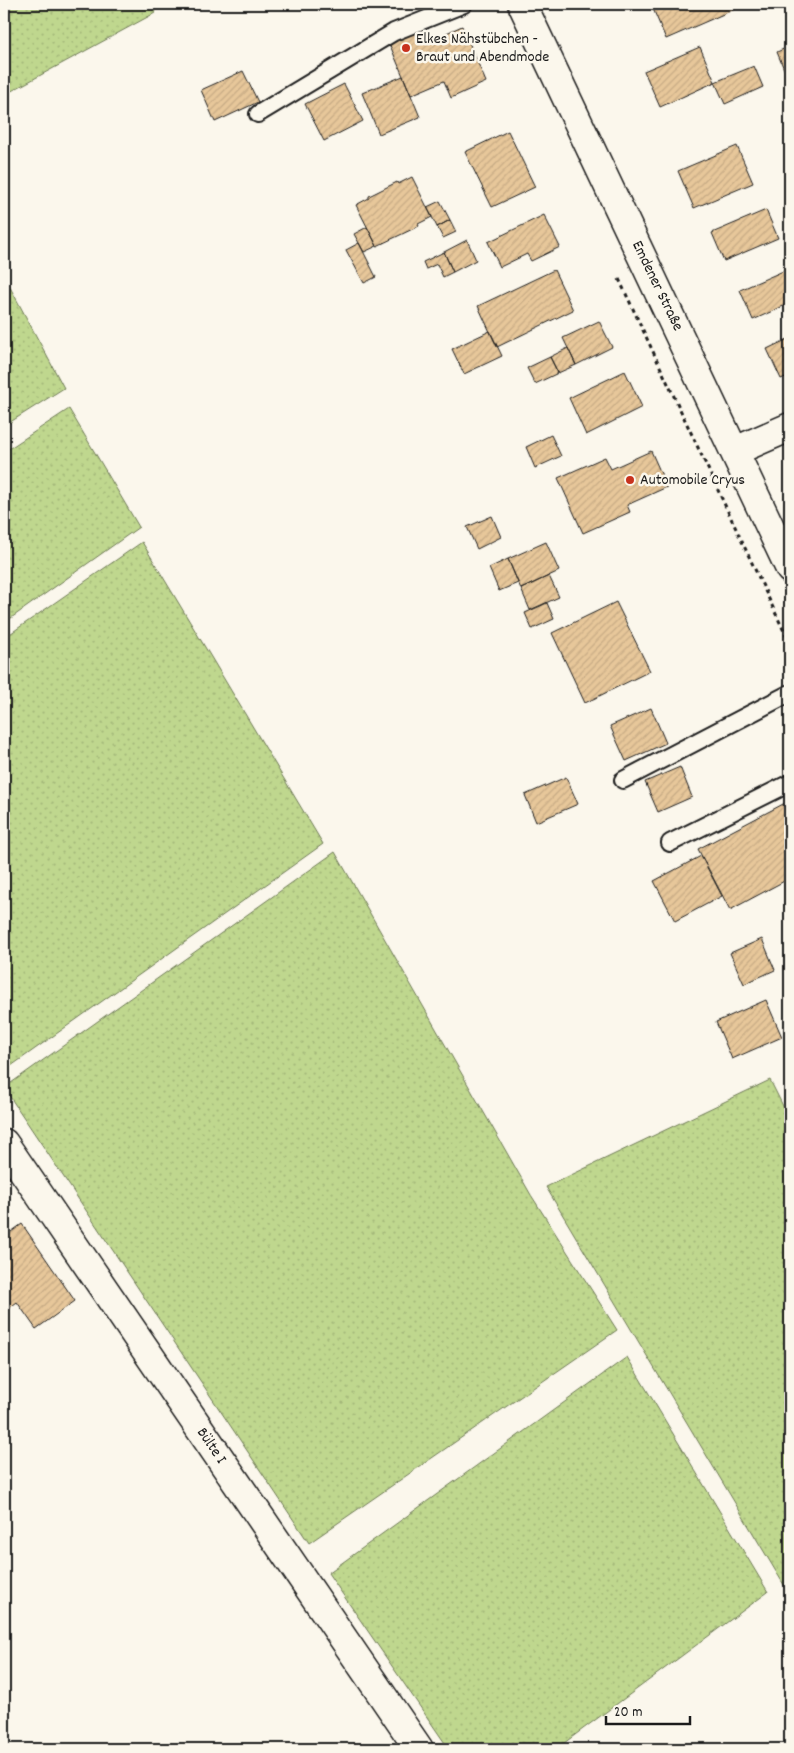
<svg xmlns="http://www.w3.org/2000/svg" width="794" height="1753" font-family="Dekko,sans-serif">
  <style>
    .grass { fill: url(#grass-dots); stroke: #6e7a55 }
    .building { fill: url(#building-hatch); stroke: #1c1c1c }
    .lines { fill: none; stroke-linecap: round; stroke-linejoin: round }
    .service-casing { stroke: #1c1c1c; stroke-width: 20 }
    .minor-casing { stroke: #1c1c1c; stroke-width: 31 }
    .tertiary-casing { stroke: #1c1c1c; stroke-width: 31 }
    .path { stroke: #1c1c1c; stroke-width: 3; stroke-dasharray: 4 4; stroke-linecap: butt }
    .service { stroke: #fbf7ec; stroke-width: 16 }
    .minor { stroke: #fbf7ec; stroke-width: 28 }
    .tertiary { stroke: #fbf7ec; stroke-width: 28 }
    .poi-dot { fill: #c8321e; stroke: #fbf7ec; stroke-width: 2 }
    .labels { text-anchor: middle; dominant-baseline: central; stroke-width: 5; stroke-linejoin: round; paint-order: stroke }
    .poi-label { font-size: 16px; fill: #1c1c1c; stroke: #fbf7ec; text-anchor: start }
    .street-label { font-size: 16px; fill: #1c1c1c; stroke: #fbf7ec }
  </style>
  <defs>
    <pattern id="grass-dots" width="8" height="8" patternUnits="userSpaceOnUse" patternTransform="scale(1.25)"><rect width="8" height="8" fill="#bfd78e"/><path d="M2 2h.1M6 6h.1" fill="none" stroke="#a4b87a" stroke-width="1.8" stroke-linecap="round"/></pattern>
    <pattern id="building-hatch" width="6" height="6" patternUnits="userSpaceOnUse" patternTransform="scale(1.25)"><rect width="6" height="6" fill="#e7c79a"/><path d="M-1 1l2-2M0 6l6-6M5 7l2-2" fill="none" stroke="#c6aa84"/></pattern>
  </defs>
  <rect width="100%" height="100%" fill="#fbf7ec"/>
  <filter id="ink" filterUnits="userSpaceOnUse"><feTurbulence type="fractalNoise" baseFrequency=".02" numOctaves="2"/><feDisplacementMap in="SourceGraphic" scale="10" xChannelSelector="R" yChannelSelector="G"/><feConvolveMatrix kernelMatrix="1 2 1 2 8 2 1 2 1" color-interpolation-filters="sRGB"/></filter>
  <g filter="url(#ink)">
    <!-- grass -->
    <path class="grass" d="M4,4H153L155,13L4,95Z
      M4,276L64,388L4,426Z
      M69,409L139,527L4,623V452Z
      M142,542L323,844L4,1071V638Z
      M335,852L531,1195L617,1330L309,1543L4,1088Z
      M770,1080L790,1120V1595L546,1187Z
      M627,1357L768,1592L556,1749H449L328,1573Z"/>
    <!-- building -->
    <path class="building" d="M651,4H733L735,9L666,39Z
      M462,26L486,82L451,98L444,81L411,95L389,43L416,31L422,44Z
      M790,46V79H788L777,52Z
      M700,47L715,82L660,107L644,71Z
      M754,66L763,87L725,104L715,82Z
      M243,71L258,102L215,122L201,90Z
      M403,76L420,117L379,134L362,93Z
      M344,84L363,121L324,141L305,104Z
      M508,131L535,187L492,207L465,152Z
      M737,146L753,183L694,208L678,171Z
      M412,177L432,217L418,224L419,226L377,246L356,205L369,198V196L397,182L398,184Z
      M440,201L450,220L437,227L427,207Z
      M766,210L778,238L724,261L712,233Z
      M544,215L560,247L531,261L527,254L500,267L488,242Z
      M450,220L456,232L443,238L437,227Z
      M367,227L377,246L364,252L354,234Z
      M467,240L476,260L453,272L444,252Z
      M359,243L376,277L364,283L346,250Z
      M444,252L453,272L443,277L437,264L426,269L423,262Z
      M790,268V303L753,320L740,290Z
      M554,270L573,310L497,347L478,306Z
      M599,321L612,347L576,365L563,338Z
      M490,331L502,356L464,374L452,349Z
      M790,338V375L781,379L767,349Z
      M568,348L576,365L558,373L550,357Z
      M550,357L558,373L535,384L527,368Z
      M625,371L642,407L586,435L569,398Z
      M551,435L561,456L535,468L526,447Z
      M651,451L667,487L627,505L630,512L583,533L558,478L605,457L611,469Z
      M492,516L501,537L477,549L467,527Z
      M546,542L559,571L521,589L508,559Z
      M508,559L518,583L499,591L489,568Z
      M549,576L559,597L530,610L521,589Z
      M616,602L650,671L585,703L552,633Z
      M547,603L554,619L532,629L525,613Z
      M651,708L666,743L626,761L610,726Z
      M680,767L692,797L658,812L645,782Z
      M566,777L578,804L536,822L525,795Z
      M787,802L790,808V878L730,910L698,849Z
      M701,856L722,896L675,921L654,881Z
      M762,939L775,970L744,984L730,953Z
      M766,1000L782,1037L732,1059L716,1022Z
      M22,1224L75,1301L36,1329L17,1302L4,1312V1237Z"/>
    <g class="lines">
      <!-- service casing -->
      <g class="service-casing">
        <path id="service" d="M258,114L394,32L464,4
          M623,780L790,693
          M670,843L790,783"/>
      </g>
      <!-- minor casing -->
      <g class="minor-casing">
        <path id="minor" d="M735,451L790,427
          M4,1143L419,1749"/>
      </g>
      <!-- tertiary casing -->
      <g class="tertiary-casing">
        <path id="tertiary" d="M522,4L790,569"/>
      </g>
      <!-- path -->
      <path class="path" d="M619,279L790,644"/>
      <!-- service -->
      <use href="#service" class="service"/>
      <!-- minor -->
      <use href="#minor" class="minor"/>
      <!-- tertiary -->
      <use href="#tertiary" class="tertiary"/>
    </g>
  </g>
  <!-- markers -->
  <g class="poi-dot">
    <circle cx="406" cy="48" r="5"/>
    <circle cx="630" cy="480" r="5"/>
  </g>
  <g class="labels">
    <!-- poi labels -->
    <g class="poi-label">
      <text x="416" y="39">Elkes Nähstübchen -<tspan x="416" dy="18">Braut und Abendmode</tspan></text>
      <text x="640" y="480">Automobile Cryus</text>
    </g>
    <!-- street labels -->
    <g class="street-label">
      <text transform="translate(657 286) rotate(64)">Emdener Straße</text>
      <text transform="translate(211 1446) rotate(56)">Bülte I</text>
    </g>
  </g>
  <!-- margin -->
  <rect width="794" height="1753" fill="none" stroke="#fbf7ec" stroke-width="20"/>
  <rect x="10" y="10" width="774" height="1733" fill="none" stroke="#1c1c1c" stroke-width="2" filter="url(#ink)"/>
  <!-- scale -->
  <path d="M606 1716v8h84v-8" fill="none" stroke="#1c1c1c" stroke-width="2.5"/>
  <text x="614" y="1716" font-size="15" fill="#1c1c1c" stroke="#fbf7ec" stroke-width="4" paint-order="stroke">20 m</text>
</svg>
